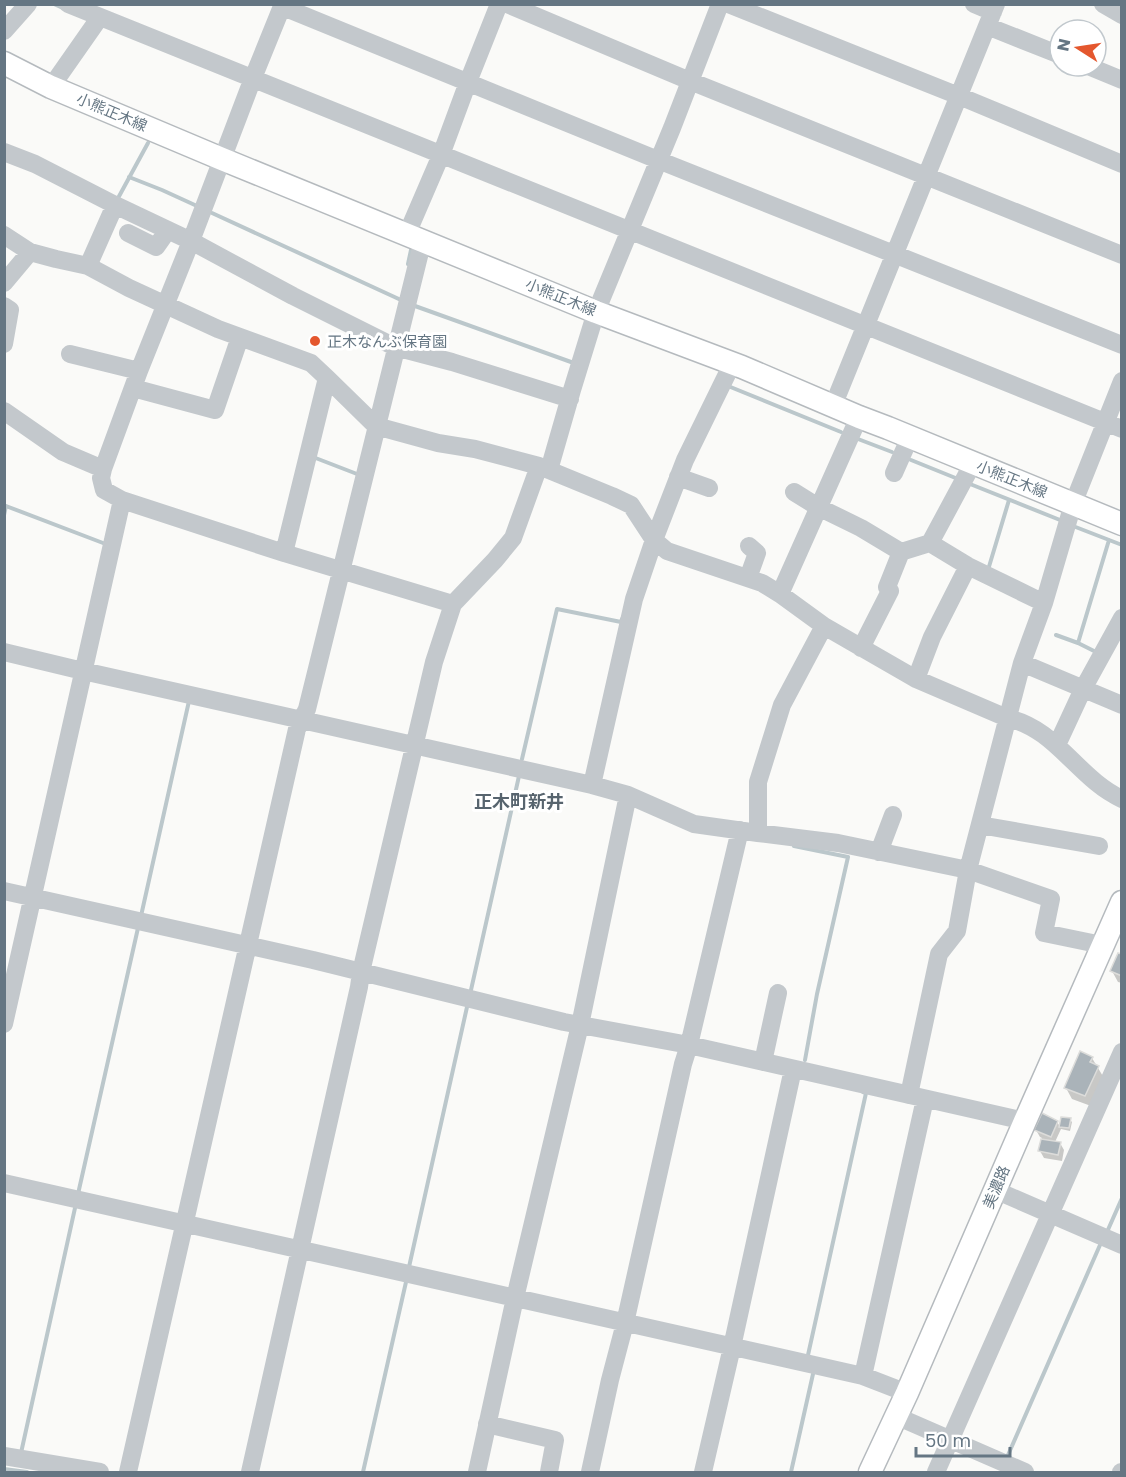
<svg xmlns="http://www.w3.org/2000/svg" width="1126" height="1477" font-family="Poppins,'Noto Sans JP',sans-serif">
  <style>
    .shadow { fill: #0003 }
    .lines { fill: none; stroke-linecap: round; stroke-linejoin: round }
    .stream { stroke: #bbc7cb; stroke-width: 4 }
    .building { fill: #aab3b9; stroke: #dcdcda; stroke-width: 1.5 }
    .major-casing { stroke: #b5babe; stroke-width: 25 }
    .minor { stroke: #c3c8cc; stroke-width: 18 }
    .major { stroke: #fff; stroke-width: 22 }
    .poi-dot { fill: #e4572e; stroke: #fff; stroke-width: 2 }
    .labels { text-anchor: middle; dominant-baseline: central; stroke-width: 6; stroke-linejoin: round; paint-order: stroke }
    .street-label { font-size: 15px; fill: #657683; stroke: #fff }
    .poi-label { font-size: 15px; fill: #657683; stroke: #fff; text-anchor: start }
    .quarter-label { font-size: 18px; font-weight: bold; fill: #57646e; stroke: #fff }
  </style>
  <rect width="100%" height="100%" fill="#fafaf8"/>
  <!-- shadow -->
  <path class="shadow" d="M1122,956V983L1118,982L1112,971Z
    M1092,1058L1104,1078L1091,1106L1072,1099L1066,1088Z
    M1063,1119L1070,1120L1072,1122L1070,1131L1061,1129L1055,1142L1060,1143L1064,1150L1062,1161L1044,1158L1040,1151L1042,1138L1040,1137L1036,1130L1057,1122L1061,1128Z"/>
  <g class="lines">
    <!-- stream -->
    <path class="stream" d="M54,4L65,9
      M129,177L162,190L197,206
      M117,200L148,143
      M212,213L401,300
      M408,264L411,250
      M415,306L571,362
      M728,386L841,432
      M858,439L892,452
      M313,457L357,474
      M911,460L958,479
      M970,484L1060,520
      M6,506L103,543
      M4,515L6,506H5
      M1073,526L1122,545
      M988,570L1009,500
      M1056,635L1078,643L1109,540
      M1078,643L1094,651
      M522,759L557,609L621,622L622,619
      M794,846L848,857L817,994L805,1060
      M141,916L189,701
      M471,990L519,776
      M78,1194L138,928
      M1107,1232L1122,1198
      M409,1267L467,1007
      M808,1355L866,1093L863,1092
      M21,1453L75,1208
      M1008,1455L1100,1245
      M4,1469L27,1472
      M363,1472L406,1282
      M791,1472L813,1374"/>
  </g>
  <!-- building -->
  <path class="building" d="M1118,953L1122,954V976L1110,971Z
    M1080,1051L1093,1057L1090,1062L1099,1066L1085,1096L1064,1088Z
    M1042,1113L1058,1121L1051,1137L1034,1130Z
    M1061,1117L1071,1118L1069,1128L1059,1127Z
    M1041,1139L1061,1142L1058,1155L1038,1151Z"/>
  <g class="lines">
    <!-- major casing -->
    <g class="major-casing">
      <path id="major" d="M4,63L51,87L222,159L596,312L742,367L859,417L888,428L1122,524
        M870,1472L907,1393L1025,1121L1122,902"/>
    </g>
    <!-- minor -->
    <path class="minor" d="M68,4L1122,429
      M507,4L690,81L1122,255
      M728,4L959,96L1122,164
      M974,4L993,12
      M1103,4L1122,15
      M283,7L658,160L1122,345
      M987,26L1060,55
      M4,31L28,4
      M1088,66L1122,80
      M51,87L100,17
      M4,152L35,164L115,205L191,241L293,296L395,347L452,362L570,399
      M128,233L156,247L168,230
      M407,234L441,155L468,82L499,4
      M4,235L30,252L56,259L88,266L129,288L218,329L311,363L327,378L376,426L438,443L475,449L539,466L612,496L631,505L654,540L667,551L762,583L780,594L824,626L916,679L1007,718C1056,728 1078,779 1122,799
      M88,266L115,205
      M4,283L30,252
      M4,306L10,310L4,344
      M70,354L139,371
      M133,388L215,410L240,337
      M833,406L996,4
      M4,411L63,452L103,469
      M549,470L572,390L596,312L672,128L720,4
      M894,473L910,437
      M678,477L709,488
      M794,492L818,507L861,528L901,552L930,543L968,566L1044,603
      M122,500L284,553L453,604
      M930,543L973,463
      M284,553L327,378
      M748,578L757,553L749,546
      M780,594L859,417
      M861,648L890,591L887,587L901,552
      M4,652L83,671L592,785L628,795L694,824L758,833L838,843L968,870L1051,899L1044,933L1102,945
      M1022,663L1122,705
      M916,679L932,637L968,566
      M1057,745L1083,689L1122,618
      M592,785L634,599L654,540L685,460L732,364
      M980,825L1099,846
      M758,833V782L782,705L824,626
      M879,852L893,815
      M4,891L313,960L564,1022L689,1045L1025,1121
      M4,1024L122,500L104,490L101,478L103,469L139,371L191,241L253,78L283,4
      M763,1062L778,993
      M909,1095L939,954L957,931L968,870L1022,663L1044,603L1073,504L1122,381
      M4,1183L863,1376L907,1393
      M995,1190L1122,1245
      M863,1376L925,1099
      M896,1416L1025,1472
      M487,1424L555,1440L549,1472
      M4,1456L100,1472
      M128,1472L297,729L307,709L423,240
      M250,1472L359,987L361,972L434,662L453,604L495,560L513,538L539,466
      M477,1472L515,1298L580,1025L628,795
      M590,1472L610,1380L625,1323L683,1064L689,1045L740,830
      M703,1472L732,1347L793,1069
      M936,1472L1122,1052
      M1121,1472H1122"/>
    <!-- major -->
    <use href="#major" class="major"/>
  </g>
  <!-- markers -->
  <circle class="poi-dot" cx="315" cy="341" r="6"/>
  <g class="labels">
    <!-- street labels -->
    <g class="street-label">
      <text transform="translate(112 112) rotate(23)">小熊正木線</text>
      <text transform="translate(561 297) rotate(22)">小熊正木線</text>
      <text transform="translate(1012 479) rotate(22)">小熊正木線</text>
      <text transform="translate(996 1187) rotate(-67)">美濃路</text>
    </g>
    <!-- poi labels -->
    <g class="poi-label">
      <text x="327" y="341">正木なんぶ保育園</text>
    </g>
    <!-- quarter labels -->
    <g class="quarter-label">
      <text x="519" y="801">正木町新井</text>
    </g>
  </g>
  <!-- border -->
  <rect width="1126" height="1477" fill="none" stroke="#657683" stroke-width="12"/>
  <!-- north arrow -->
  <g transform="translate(1078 48) rotate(282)"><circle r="28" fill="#ffffff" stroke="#c1c8cd" stroke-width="1.5"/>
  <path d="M0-4.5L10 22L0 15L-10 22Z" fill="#e4572e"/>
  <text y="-9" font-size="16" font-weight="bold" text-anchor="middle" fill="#657683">N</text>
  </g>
  <!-- scale -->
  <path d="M916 1447v9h94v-9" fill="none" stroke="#657683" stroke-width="3"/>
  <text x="925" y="1447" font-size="18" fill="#657683" stroke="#ffffff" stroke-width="4.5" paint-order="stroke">50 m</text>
</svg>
